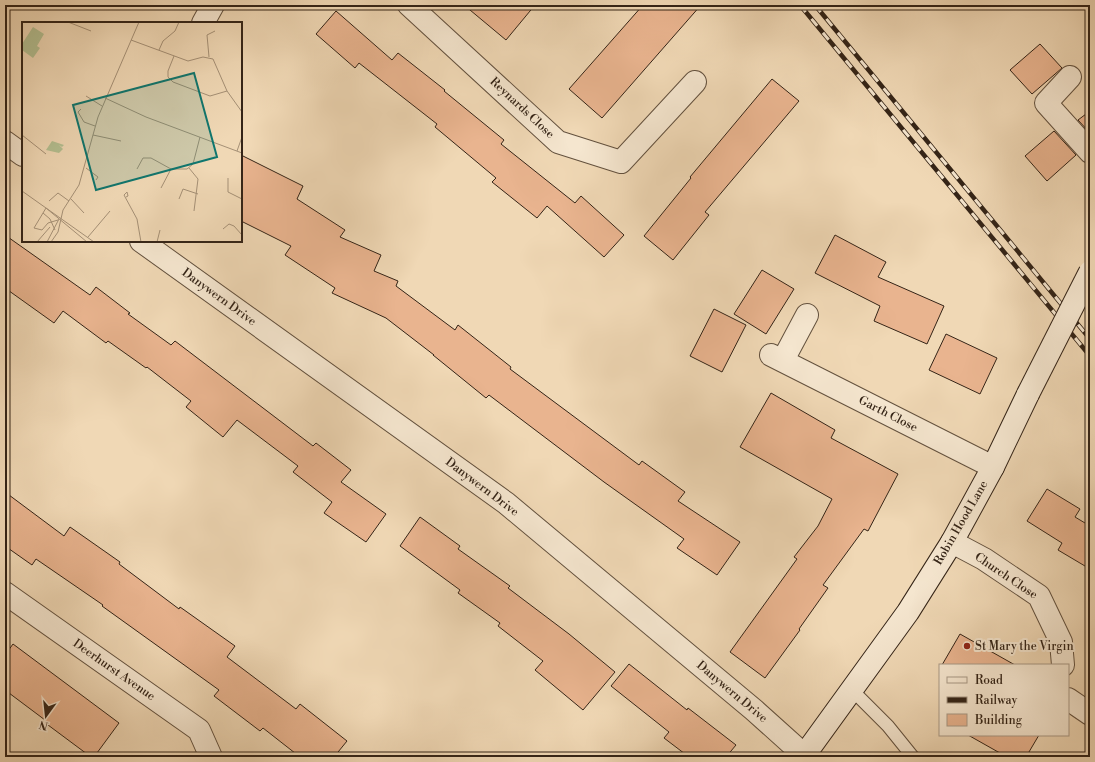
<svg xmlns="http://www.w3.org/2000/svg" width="1095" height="762" font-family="'Libre Bodoni',serif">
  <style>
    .building { fill: #e9b48f; stroke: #342417 }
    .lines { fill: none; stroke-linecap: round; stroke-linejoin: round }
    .service-casing { stroke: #63513e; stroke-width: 14 }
    .minor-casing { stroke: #63513e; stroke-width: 24 }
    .secondary-casing { stroke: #342417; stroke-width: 24 }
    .service { stroke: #f5e6cf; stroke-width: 12 }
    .minor { stroke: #f5e6cf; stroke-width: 22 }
    .secondary { stroke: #f5e6cf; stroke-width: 22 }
    .rail-casing { stroke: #342417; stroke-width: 4.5 }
    .rail { stroke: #f5e6cf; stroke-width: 3; stroke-dasharray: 9; stroke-linecap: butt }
    .secondary-bridge-casing { stroke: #342417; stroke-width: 24; stroke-linecap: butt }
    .secondary-bridge { stroke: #f5e6cf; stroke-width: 22 }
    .poi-dot { fill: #8f2418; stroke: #f5e6cf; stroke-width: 1.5 }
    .labels { text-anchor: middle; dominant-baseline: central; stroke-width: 4; stroke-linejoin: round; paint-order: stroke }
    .street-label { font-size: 12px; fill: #342417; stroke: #f5e6cf }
    .poi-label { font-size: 12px; fill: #342417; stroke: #f5e6cf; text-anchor: start }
    .inset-road { fill: none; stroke: #a59076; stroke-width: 1 }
    .view { fill: #0f766e; fill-opacity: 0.15; stroke: #0f766e; stroke-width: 2 }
    .inset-edge { fill: none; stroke: #342417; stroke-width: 2 }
  </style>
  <rect width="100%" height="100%" fill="#f0d8b5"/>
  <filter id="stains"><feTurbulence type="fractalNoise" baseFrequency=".005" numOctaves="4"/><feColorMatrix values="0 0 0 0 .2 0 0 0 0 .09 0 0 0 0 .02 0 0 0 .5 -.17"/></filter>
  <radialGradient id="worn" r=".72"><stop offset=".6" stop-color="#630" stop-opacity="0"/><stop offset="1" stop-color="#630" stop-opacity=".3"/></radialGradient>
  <!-- building -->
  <path class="building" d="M464,5H535L506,40Z
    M643,5H701L602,118L569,89Z
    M336,11L392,60L398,53L445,90L444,91L504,140L501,144L575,203L581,196L624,235L604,257L547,206L537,218L492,182L496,178L435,127L437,124L359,63L355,68L316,34Z
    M1040,44L1062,68L1032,94L1010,70Z
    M772,79L799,101L705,212L709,215L673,260L644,236L691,178L690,177Z
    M1090,111V133L1078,120Z
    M1054,131L1076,155L1047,181L1025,156Z
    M241,155L303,186L297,199L345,230L340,237L381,255L374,271L398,281L396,286L455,330L458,325L511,367L510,369L639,465L642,461L685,492L678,501L740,542L717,575L677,548L684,539L604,482L489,395L486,398L433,355H434L386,318L332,293L335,288L285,255L291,246L241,221Z
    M5,235L90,295L96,287L130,313L128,314L171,345L175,341L313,446L316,443L351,470L341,482L386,514L366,542L324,513L332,502L293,472L298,466L237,420L223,437L186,407L191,401L147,367L146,368L108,341L106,343L63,311L54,323L5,288Z
    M835,235L886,262L878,277L944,306L927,344L874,321L880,306L815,273Z
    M762,270L794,289L766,334L734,314Z
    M714,309L746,325L722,372L690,356Z
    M946,334L997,358L980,394L929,370Z
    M771,393L835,430L831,438L898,474L868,531L864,529L823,585L828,588L799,629L800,630L765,678L730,652L797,559L794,557L818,526L832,499L740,447Z
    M1047,489L1080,509L1075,517L1090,526V569L1058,550L1062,543L1027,521Z
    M5,492L64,536L70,527L120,562L119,564L179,609L180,607L235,646L227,657L296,709L300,704L347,741L334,757H300L263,728L260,731L214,696L219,690L102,606L103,605L36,559L32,565L5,546Z
    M420,517L460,546L458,549L510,586L508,588L569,634L615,672L583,710L535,670L543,661L498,626L500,623L458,593L460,590L400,546Z
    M960,634L1015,665H942Z
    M13,644L119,723L94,757H91L44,722L45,720L5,690V655Z
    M629,664L687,710L688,708L736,745L726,757H689L664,738L669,732L611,686Z
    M968,735H1039L1026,757H1007Z"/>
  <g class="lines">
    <!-- service casing -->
    <g class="service-casing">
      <path id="service" d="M851,689L888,726L913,757"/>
    </g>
    <!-- minor casing -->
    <g class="minor-casing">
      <path id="minor" d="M409,5L558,142L621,162L695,82
        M203,23L213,5
        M1070,77L1046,103L1090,152
        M5,142L23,155
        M141,241L506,503L754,710L804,755
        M771,355L993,467
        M783,360L807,315
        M952,542L984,559L1039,596L1061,642L1063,665
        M5,593L199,730L211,757
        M1068,699L1090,714"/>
    </g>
    <!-- secondary casing -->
    <g class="secondary-casing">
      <path id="secondary" d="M803,757L908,612L952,542L993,467L1028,394"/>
    </g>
    <!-- service -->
    <use href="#service" class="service"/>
    <!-- minor -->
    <use href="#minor" class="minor"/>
    <!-- secondary -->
    <use href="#secondary" class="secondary"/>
    <!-- rail casing -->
    <g class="rail-casing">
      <path id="rail" d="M800,5L1090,356
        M815,5L1090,339"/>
    </g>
    <!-- rail -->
    <use href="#rail" class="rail"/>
    <!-- secondary-bridge casing -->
    <g class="secondary-bridge-casing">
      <path id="secondary-bridge" d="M1028,394L1090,272"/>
    </g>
    <!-- secondary-bridge -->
    <use href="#secondary-bridge" class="secondary-bridge"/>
  </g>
  <!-- markers -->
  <circle class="poi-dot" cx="967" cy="646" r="4"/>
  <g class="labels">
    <!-- street labels -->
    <g class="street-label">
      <text transform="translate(522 108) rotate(43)">Reynards Close</text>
      <text transform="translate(219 297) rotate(36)">Danywern Drive</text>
      <text transform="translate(888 414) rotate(27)">Garth Close</text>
      <text transform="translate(482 487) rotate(37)">Danywern Drive</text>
      <text transform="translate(961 523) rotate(-60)">Robin Hood Lane</text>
      <text transform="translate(1006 576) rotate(34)">Church Close</text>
      <text transform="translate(114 670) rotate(35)">Deerhurst Avenue</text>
      <text transform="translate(732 692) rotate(40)">Danywern Drive</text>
    </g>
    <!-- poi labels -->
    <g class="poi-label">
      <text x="975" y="646">St Mary the Virgin</text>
    </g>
  </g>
  <!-- overview -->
  <g transform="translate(22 22)">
    <rect width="220" height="220" fill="#f0d8b5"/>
    <path d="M11,5L22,12L15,24L18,26L11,36L0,28V22ZM30,119L42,123L40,125L37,123L41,127L37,131L24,128Z" fill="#b4c092"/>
    <path class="inset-road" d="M46,0L69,9M109,18L166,39L181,35L191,37L205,69L220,90M137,28L141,19L153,9L157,0M152,34L146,49V55L151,60L188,74L205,69M187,35L185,13L193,9M64,74L80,84M83,76L124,95L220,131M59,87L56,90L62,100L73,104M0,113L24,132M71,113L99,119M215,129L220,115M64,146L76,155L74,158M167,146L176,157L172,189M115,147L121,136H129L149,147H165L171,142L178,115M206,156V170L220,177M139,166L149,147M0,169L72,220M104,175L106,174L105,170L102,173L115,197L119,220M49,177L62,191M157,177L161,167L176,172M27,179L36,171L47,179M24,186L12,206L20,208L26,201L36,198M24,186L65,220M21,191L28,197L33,208M201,207L207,202L212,204L220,213M66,215L88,189M15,220L28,205M25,220L37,197M29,220L36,210L41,188L57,163L76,95L117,0M135,220L138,208"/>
    <path class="view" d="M172,51L195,135L74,168L51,83Z"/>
    <rect width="220" height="220" class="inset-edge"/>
  </g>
  <!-- margin -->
  <rect width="1095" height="762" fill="none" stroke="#f0d8b5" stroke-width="20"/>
  <rect x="6" y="6" width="1083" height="750" fill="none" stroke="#342417" stroke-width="2"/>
  <rect x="10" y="10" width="1075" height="742" fill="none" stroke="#342417"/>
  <!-- legend -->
  <rect x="939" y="664" width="130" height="72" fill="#f5e6cf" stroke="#a89885"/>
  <rect x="947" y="677" width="20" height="6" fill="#f5e6cf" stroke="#a89885"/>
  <text x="975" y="684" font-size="12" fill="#342417">Road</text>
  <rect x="947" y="697" width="20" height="6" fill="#342417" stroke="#a89885"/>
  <text x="975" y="704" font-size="12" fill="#342417">Railway</text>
  <rect x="947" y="714" width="20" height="12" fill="#e9b48f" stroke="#a89885"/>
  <text x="975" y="724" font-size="12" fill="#342417">Building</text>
  <!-- north arrow -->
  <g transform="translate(46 716) rotate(195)" stroke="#f5e6cf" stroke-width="3" paint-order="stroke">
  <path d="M0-3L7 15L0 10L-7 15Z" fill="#342417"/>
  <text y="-6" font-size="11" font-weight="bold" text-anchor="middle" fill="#342417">N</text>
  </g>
  <rect width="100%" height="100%" filter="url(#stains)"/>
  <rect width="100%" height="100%" fill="url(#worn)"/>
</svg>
